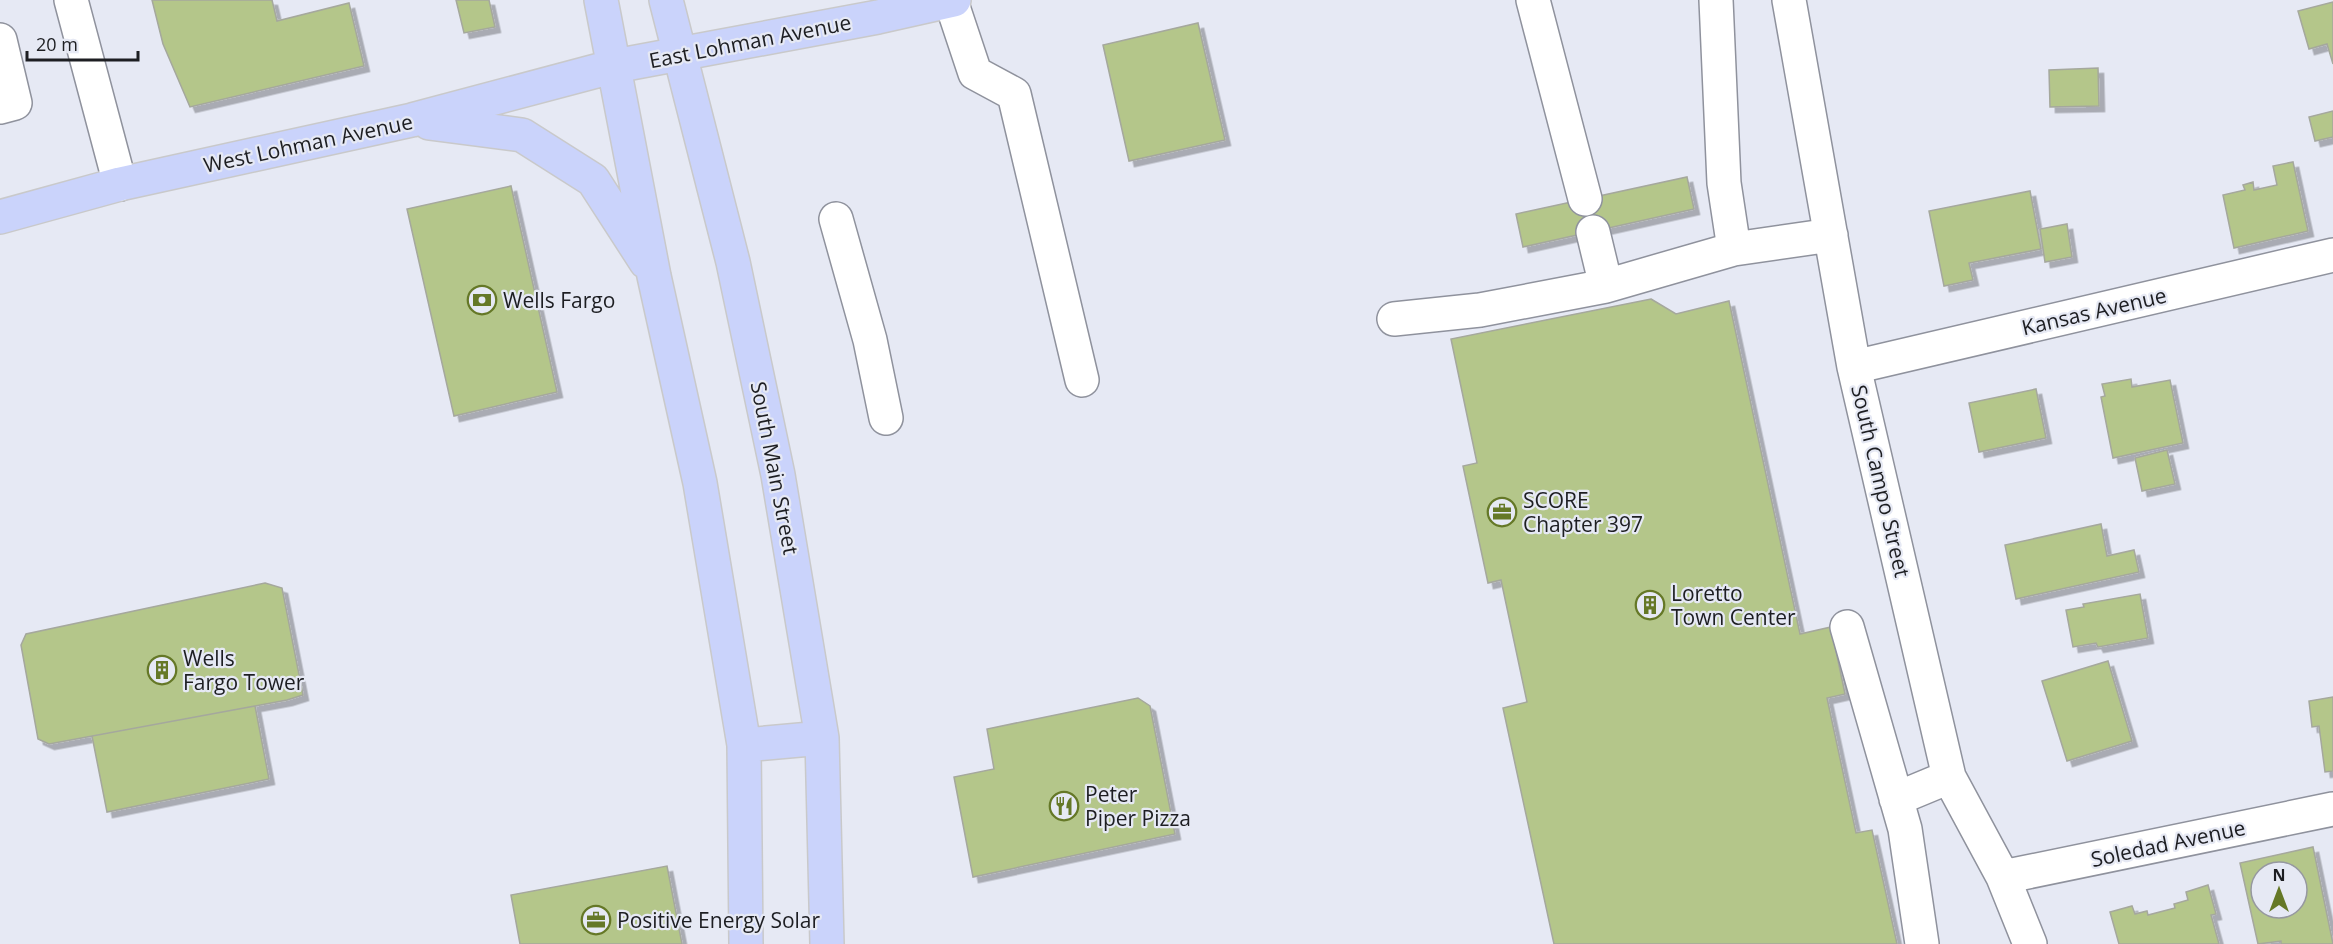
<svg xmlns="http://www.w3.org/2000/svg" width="2333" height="944" font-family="'Open Sans',sans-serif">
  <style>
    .building { fill: #b4c68a; stroke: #a5a89d; stroke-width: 1.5; fill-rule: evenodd; filter: url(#shadow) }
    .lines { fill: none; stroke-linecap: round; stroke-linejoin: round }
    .minor-casing { stroke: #8f929d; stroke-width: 36 }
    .major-casing { stroke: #c9c9ca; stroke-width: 36 }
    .minor { stroke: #fff; stroke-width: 33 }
    .major { stroke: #cad3fb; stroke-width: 33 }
    .labels { text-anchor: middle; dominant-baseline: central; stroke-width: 4.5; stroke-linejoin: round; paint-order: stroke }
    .street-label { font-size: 21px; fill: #1d1e22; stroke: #e6e9f4 }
    .poi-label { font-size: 21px; fill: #1d1e22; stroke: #e6e9f4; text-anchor: start }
  </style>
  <defs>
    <filter id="shadow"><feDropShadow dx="5.5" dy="5.5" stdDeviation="0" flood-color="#0004"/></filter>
  </defs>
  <rect width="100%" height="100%" fill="#e6e9f4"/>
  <!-- building -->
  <path class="building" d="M152,0H272L277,21L349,3L364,66L190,107L163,44Z
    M456,0H489L495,27L464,33Z
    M2333,2V64L2327,44L2309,49L2298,11Z
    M1198,23L1225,140L1129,161L1103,45Z
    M2098,68L2099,106L2050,107L2049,70Z
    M2333,111V137L2315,141L2309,117Z
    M2293,162L2308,231L2234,248L2223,195L2245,190L2243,185L2253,182L2254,190L2277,185L2273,166Z
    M1687,177L1694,209L1523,247L1516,214Z
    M511,186L557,392L454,416L407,209Z
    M2030,191L2041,249L1969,263L1973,280L1944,286L1929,211Z
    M2067,224L2072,257L2045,262L2040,229Z
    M1651,299L1676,314L1729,301L1800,634L1831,627L1845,694L1827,698L1856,833L1872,830L1897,944H1554L1503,708L1527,702L1501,580L1488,583L1463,466L1477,463L1451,339Z
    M2131,379L2132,387L2170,380L2183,443L2113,458L2101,397L2105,396L2102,384Z
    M2036,389L2046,438L1979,452L1969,403Z
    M2167,450L2175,484L2142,491L2135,458Z
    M2101,524L2107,556L2134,550L2139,572L2016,599L2005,545Z
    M265,583L282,588L303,695L287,700L49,744L38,739L21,645L26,634Z
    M2140,594L2148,638L2098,647L2096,643L2073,647L2066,610L2084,607L2083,604Z
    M2108,661L2132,741L2067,761L2042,681Z
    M2333,697V771L2325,772L2319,726L2312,727L2309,701Z
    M1138,698L1150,706L1175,834L973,877L954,777L994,769L987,729Z
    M255,706L269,779L107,812L92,736Z
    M2313,847L2333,944H2281V941L2258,944L2240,863ZM2261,872H2297V908H2261Z
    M667,866L682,944H520L511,895Z
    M2208,885L2216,914L2211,915L2219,944H2119L2110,912L2132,906L2135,914L2147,911L2148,915L2175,908L2174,904L2188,900L2186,892Z"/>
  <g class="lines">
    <!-- minor casing -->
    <g class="minor-casing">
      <path id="minor" d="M71,0L120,184
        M1533,0L1585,199
        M1716,0L1724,183L1734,249L1831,235
        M1789,0L1854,367L1949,777L2003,877L2030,944
        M951,1L975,73L1014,94L1082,380
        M0,40L15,103L0,107
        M836,219L870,340L886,418
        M1593,232L1606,286
        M1394,319L1480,310L1606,286L1734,249
        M1854,367L2333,255
        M1847,627L1905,829L1922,944
        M1896,799L1949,777
        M2003,877L2333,809"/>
    </g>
    <!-- major casing -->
    <g class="major-casing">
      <path id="major" d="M601,0L654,276L700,483L744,745L746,944
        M666,0L733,262L778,475L822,738L827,944
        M429,123L522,135L593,180L646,262
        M0,217L120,184L412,120L615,66L878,17L954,0
        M744,745L822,738"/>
    </g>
    <!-- minor -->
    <use href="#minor" class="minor"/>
    <!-- major -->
    <use href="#major" class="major"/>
  </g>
  <!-- icons -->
  <defs>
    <g id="bank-ring" transform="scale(1.5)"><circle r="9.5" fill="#e6e9f4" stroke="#657827" stroke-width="1.5"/><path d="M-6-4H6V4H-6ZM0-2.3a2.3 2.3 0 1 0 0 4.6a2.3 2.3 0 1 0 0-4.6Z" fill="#657827"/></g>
    <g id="office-ring" transform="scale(1.5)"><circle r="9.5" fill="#e6e9f4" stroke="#657827" stroke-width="1.5"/><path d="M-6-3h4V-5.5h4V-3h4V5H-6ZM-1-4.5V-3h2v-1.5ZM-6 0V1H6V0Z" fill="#657827"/></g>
    <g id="building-ring" transform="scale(1.5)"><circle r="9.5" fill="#e6e9f4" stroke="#657827" stroke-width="1.5"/><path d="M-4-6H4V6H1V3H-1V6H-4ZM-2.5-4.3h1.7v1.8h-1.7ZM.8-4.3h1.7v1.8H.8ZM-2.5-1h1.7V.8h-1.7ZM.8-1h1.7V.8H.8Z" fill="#657827"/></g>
    <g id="restaurant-ring" transform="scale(1.5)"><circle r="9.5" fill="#e6e9f4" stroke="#657827" stroke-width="1.5"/><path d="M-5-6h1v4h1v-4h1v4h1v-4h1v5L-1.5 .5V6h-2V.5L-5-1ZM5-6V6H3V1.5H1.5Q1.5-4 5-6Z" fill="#657827"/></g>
  </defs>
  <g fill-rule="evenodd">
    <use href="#bank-ring" x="482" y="300"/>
    <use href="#office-ring" x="1502" y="512"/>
    <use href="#building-ring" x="1650" y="605"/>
    <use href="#building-ring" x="162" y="670"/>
    <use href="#restaurant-ring" x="1064" y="806"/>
    <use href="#office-ring" x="596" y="920"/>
  </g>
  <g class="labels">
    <!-- street labels -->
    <g class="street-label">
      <text transform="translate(750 41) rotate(-11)">East Lohman Avenue</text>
      <text transform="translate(308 143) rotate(-12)">West Lohman Avenue</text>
      <text transform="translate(2094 311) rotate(-13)">Kansas Avenue</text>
      <text transform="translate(775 468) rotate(79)">South Main Street</text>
      <text transform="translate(1881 481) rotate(77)">South Campo Street</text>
      <text transform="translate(2168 843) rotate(-12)">Soledad Avenue</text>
    </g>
    <!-- poi labels -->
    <g class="poi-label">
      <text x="503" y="300">Wells Fargo</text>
      <text x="1523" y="500">SCORE<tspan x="1523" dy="24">Chapter 397</tspan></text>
      <text x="1671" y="593">Loretto<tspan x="1671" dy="24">Town Center</tspan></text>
      <text x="183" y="658">Wells<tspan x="183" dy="24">Fargo Tower</tspan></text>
      <text x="1085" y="794">Peter<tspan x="1085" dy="24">Piper Pizza</tspan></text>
      <text x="617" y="920">Positive Energy Solar</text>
    </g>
  </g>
  <!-- north arrow -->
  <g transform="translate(2279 890)"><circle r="28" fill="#e6e9f4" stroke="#9698a0" stroke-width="1.5"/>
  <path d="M0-4.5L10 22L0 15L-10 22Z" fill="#657827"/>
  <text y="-9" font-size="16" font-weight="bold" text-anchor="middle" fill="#1d1e22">N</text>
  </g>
  <!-- scale -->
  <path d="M27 51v9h111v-9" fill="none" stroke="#1d1e22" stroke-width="3"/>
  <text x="36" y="51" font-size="18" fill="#1d1e22" stroke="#e6e9f4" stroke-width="4.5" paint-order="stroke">20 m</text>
</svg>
